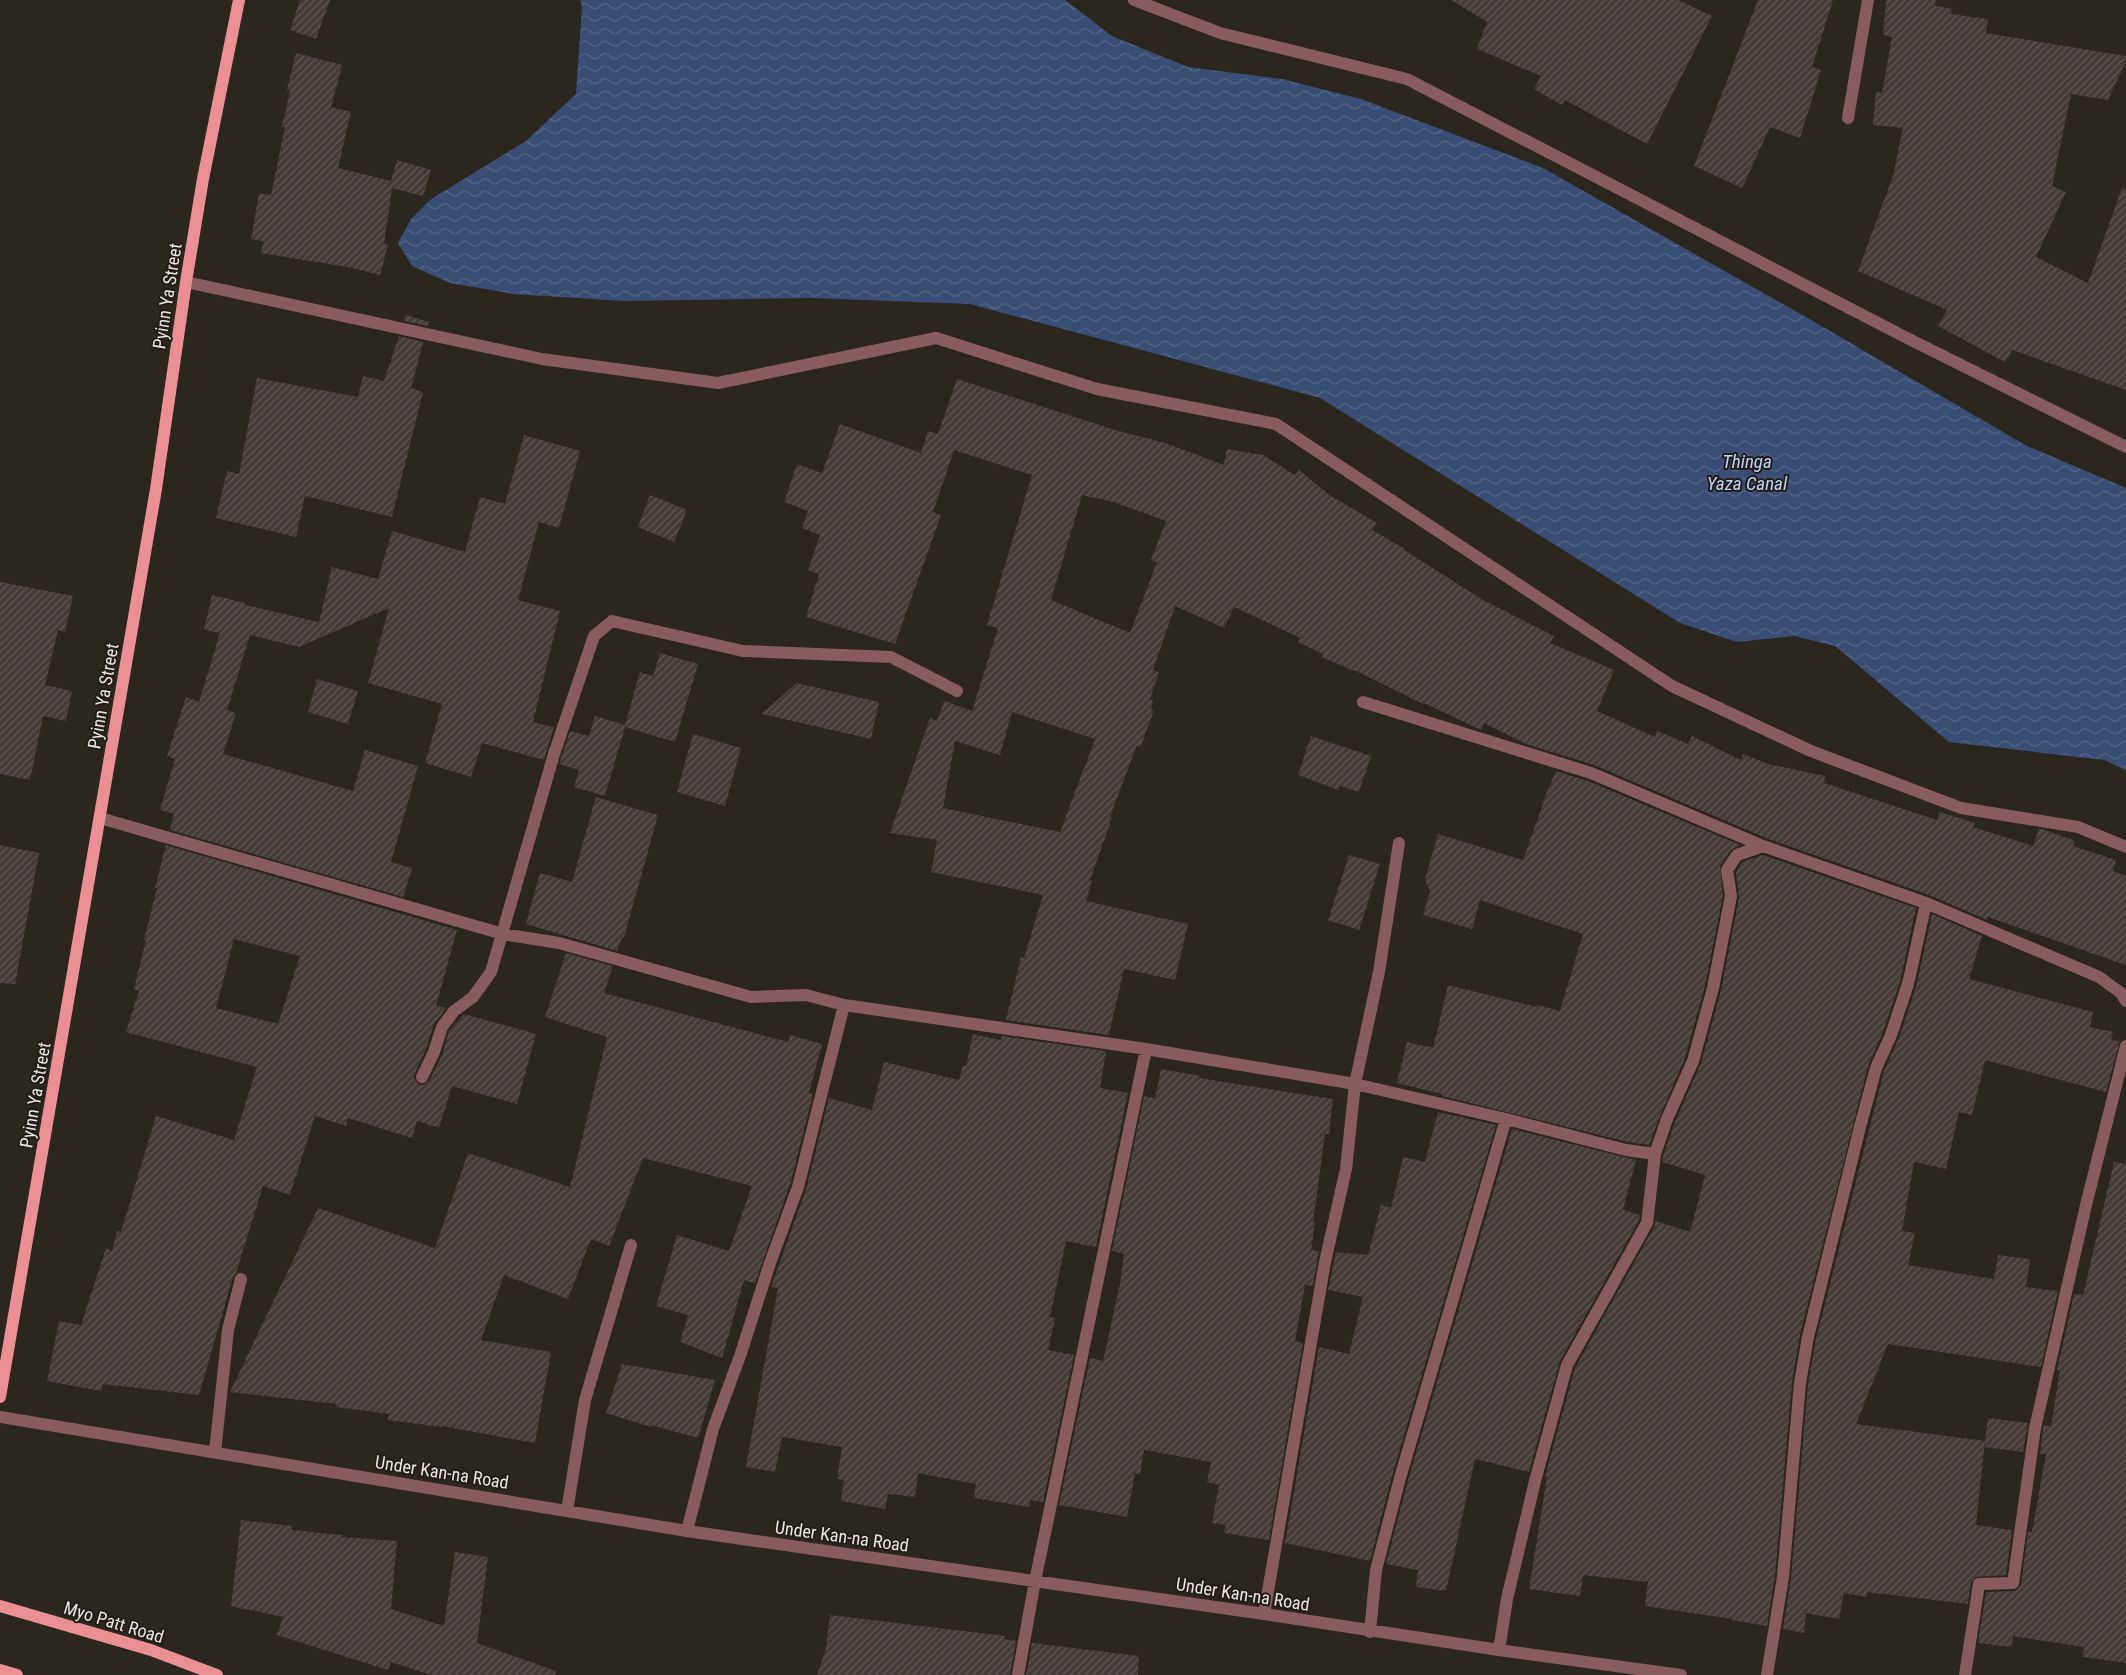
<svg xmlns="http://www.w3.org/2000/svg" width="2126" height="1675" font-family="'Roboto Condensed',sans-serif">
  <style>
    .water { fill: url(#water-waves) }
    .building { fill: url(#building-hatch); fill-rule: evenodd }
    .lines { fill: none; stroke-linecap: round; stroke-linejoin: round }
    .minor { stroke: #885c5e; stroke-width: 12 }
    .major { stroke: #ea8f93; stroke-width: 12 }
    .labels { text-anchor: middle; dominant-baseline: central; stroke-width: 4; stroke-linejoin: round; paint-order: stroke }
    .street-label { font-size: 18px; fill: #eae6e1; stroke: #221d16 }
    .water-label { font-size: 19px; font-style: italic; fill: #bfd3fb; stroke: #221d16 }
  </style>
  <defs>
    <pattern id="water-waves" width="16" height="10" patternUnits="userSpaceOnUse" patternTransform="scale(1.25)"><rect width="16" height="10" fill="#3a4d74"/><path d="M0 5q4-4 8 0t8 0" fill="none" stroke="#576788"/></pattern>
    <pattern id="building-hatch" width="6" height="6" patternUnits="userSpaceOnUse" patternTransform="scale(1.25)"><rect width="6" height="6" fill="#443b36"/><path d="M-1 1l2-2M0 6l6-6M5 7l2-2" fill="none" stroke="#5f5753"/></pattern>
  </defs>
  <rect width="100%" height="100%" fill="#2b271f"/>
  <!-- water -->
  <path class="water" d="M580,0H1065L1112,36L1188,67L1282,79L1361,99L1543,168L1811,320L2027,446L2126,488V770L2104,760L1949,742L1835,646L1794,636L1737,642L1680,623L1320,398L970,304L810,298L624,301L514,294L450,283L412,266L398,243L411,219L430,200L526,141L576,94L582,7Z"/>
  <!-- building -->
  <path class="building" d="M300,0H330L316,39L290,30Z
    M1451,0H1678L1712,16L1647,144L1565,100L1562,105L1534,89L1541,76L1477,49L1487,22Z
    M1758,0H1833L1812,67L1821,70L1800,138L1770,127L1742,188L1694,166Z
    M1886,0H1936L1935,6L1952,9L1951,14L1988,19L1986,33L2126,56V61L2108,100L2071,94L2052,186L2066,192L2036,257L2088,283L2122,188L2126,189V390L2012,350L2005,362L1938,326L1947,310L1858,271L1893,176L1903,128L1873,125L1876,92L1882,93L1892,37L1883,35Z
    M296,53L342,65L331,107L351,112L338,168L391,181L397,160L431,170L423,196L392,188L384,244L388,245L380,275L353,268L261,253L264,241L251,239L259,193L271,195L285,127H282L290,91L287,90Z
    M406,315L429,322L428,326L404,321Z
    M399,336L423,342L411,388L423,392L392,517L305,496L296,537L216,518L227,471L239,474L257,378L358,397L363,376L384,381Z
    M957,379L1115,430L1165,443L1224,465L1227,449L1263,455L1295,475L1299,470L1331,496L1377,523L1372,530L1405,549L1404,550L1483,600L1554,636L1550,643L1614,670L1597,711L1655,737L1657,731L1688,744L1692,736L1741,760L1743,754L1768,764L1825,776L1824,783L1937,820L1940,812L1975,823L1973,827L2033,846L2039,829H2042L2075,841L2073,846L2116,860L2113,871L2126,876V965L1988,917L1987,920L1929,895L1766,838L1594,765L1526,744L1484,723L1481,730L1424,703L1423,704L1354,670V671L1322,657L1323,654L1298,642L1300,638L1234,607L1224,628L1175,606L1153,670L1159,672L1150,699L1153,701L1151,709L1154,710L1141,746L1137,745L1110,817L1112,818L1090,880L1092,881L1086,901L1188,924L1175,980L1124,969L1109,1035L1006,1020L1021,957L1024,958L1043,895L931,872L937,840L890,833L930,718L937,721L944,701L972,711L998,628L987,625L1032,475L954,450L933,512L941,515L895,644L806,617L819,574L808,570L820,535L802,528L808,511L784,502L797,464L822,473L840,424L921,453L928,431L938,434ZM1082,495L1114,502L1166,521L1151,560L1157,562L1130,633L1051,600ZM1012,712L1095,739L1060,832L943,808L955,741L1000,755Z
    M524,435L580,451L559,528L539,522L518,600L560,611L533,722L554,727L544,760L482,743L471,777L425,763L442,704L368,683L389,608L299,647L250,635L227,710L236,713L223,754L353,791L365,750L418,766L391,862L412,868L403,897L170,830L174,814L160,810L175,759L167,756L186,697L199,702L220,633L204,630L212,595L245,603V605L319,622L332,567L378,579L392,531L465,552L480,497L505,504Z
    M650,495L687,510L674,542L638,527Z
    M0,582L73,596L65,632L58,630L45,685L72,691L66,721L43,716L30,780L0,774Z
    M660,653L698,664L675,742L625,727L605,796L574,787L579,770L559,764L570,731L589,736L595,716L625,725L640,672L653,676Z
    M317,679L358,691L348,724L308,712Z
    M796,683L879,702L871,739L762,714Z
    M693,734L741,748L725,806L677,792Z
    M1311,736L1371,756L1359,792L1340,786L1338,790L1298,775Z
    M1556,771L1588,781L1740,845L1731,850L1720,866L1723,896L1705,986L1685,1058L1660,1116L1649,1145L1628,1142L1442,1096V1094L1397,1083L1407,1042L1433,1048L1448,985L1537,1007L1538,1005L1560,1011L1583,934L1480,900L1472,929L1423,915L1430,891L1425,880L1438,834L1523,860L1544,801H1543Z
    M596,797L658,815L624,937H622L617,951L526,924L540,873L572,882Z
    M0,845L39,853L15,984L0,983Z
    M166,845L457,930L436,1006L446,1008L434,1024L426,1049L415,1073L414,1078L418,1084L423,1085L429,1081L442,1055L449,1031L464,1014L536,1034L517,1104L452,1086L439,1128L417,1121L412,1138L348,1118L346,1126L315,1116L290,1195L263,1186L236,1273L233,1277L199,1395L103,1384L101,1391L47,1381L59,1321L81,1325L106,1248L112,1251L117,1231L121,1232L156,1116L234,1140L257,1067L126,1032L139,991L134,989L146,940H144L157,888H155ZM234,939L300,956L278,1024L216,1008Z
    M1349,855L1380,864L1359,930L1328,920Z
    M1763,855L1916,908L1900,982L1883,1032L1868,1066L1800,1335L1792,1382L1775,1576L1767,1626L1732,1620L1733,1619L1645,1606L1648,1582L1583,1575L1580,1596L1529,1589L1547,1476H1545L1575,1368L1654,1227L1655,1221L1690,1232L1705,1175L1662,1162L1663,1156L1675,1122L1701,1063L1721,990L1739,898L1736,872L1742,862Z
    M1932,914L1982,936L1969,979L2093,1012L2090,1027L2113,1032L2111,1040L2120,1041L2106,1092L1985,1060L1972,1115L1959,1112L1946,1169L1914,1162L1902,1231L1915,1233L1908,1265L1994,1279L1998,1255L2030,1259L2026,1287L2058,1291L2041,1367L1888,1344L1856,1424L1985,1441L1976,1525L2012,1530L2006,1575L1975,1577L1971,1583L1968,1604L1867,1592L1866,1597L1844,1593L1839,1619L1806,1613L1804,1633L1783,1629L1791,1578L1808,1384L1816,1339L1884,1071L1899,1038L1916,987Z
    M566,953L613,966L604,993L788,1042L790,1035L822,1044L809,1093L813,1094L790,1185L755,1283L744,1280L722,1358L680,1342L688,1315L656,1306L677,1235L729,1251L752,1186L643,1158L609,1246L591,1239L568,1299L504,1275L481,1340L551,1352L535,1443L442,1426V1427L388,1420L389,1414L336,1407L337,1404L230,1392L318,1208L435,1248L468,1153L570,1187L607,1037L545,1017Z
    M973,1034L1001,1040L1002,1036L1106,1051L1100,1088L1128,1093L1096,1247L1066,1241L1050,1317L1055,1318L1048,1350L1074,1355L1043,1502L1030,1500L1029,1507L974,1498L976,1484L918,1473L915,1497L888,1494L885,1509L841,1501L844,1480L837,1479L842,1447L782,1437L775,1472L746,1467L778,1288L771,1287L806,1189L829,1098L872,1110L884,1062L959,1080L963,1065L966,1066Z
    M1161,1069L1200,1076L1199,1078L1333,1099L1329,1134H1325L1313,1222L1315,1223L1311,1250L1319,1251L1313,1286L1305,1285L1295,1341L1303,1343L1269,1540L1224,1533L1226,1525L1212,1523L1219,1485L1207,1482L1211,1462L1144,1450L1140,1474L1135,1473L1127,1517L1059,1505L1090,1358L1103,1361L1120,1284L1124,1254L1112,1251L1144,1096L1155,1098Z
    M1438,1112L1496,1125L1392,1476L1370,1561L1285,1543L1319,1347L1349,1354L1363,1297L1328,1290L1336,1252L1368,1255L1381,1205L1391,1208L1403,1157L1425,1162Z
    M1512,1129L1636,1160L1623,1210L1640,1215L1639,1220L1560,1361L1529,1472L1475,1459L1446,1591L1416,1587L1418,1570L1386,1564L1408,1480Z
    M2114,1162L2126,1164V1663L2083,1657L2084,1647L2013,1636L2012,1647L1978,1643L1986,1592L2014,1591L2017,1590L2021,1585L2028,1532H2032L2046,1454H2040L2043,1429L2044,1425L2051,1426L2060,1370H2057L2074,1294L2083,1295Z
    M622,1364L715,1380L698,1438L651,1425V1427L606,1413Z
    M1988,1418L2028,1423L2023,1452L1984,1447Z
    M241,1520L292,1526V1530L342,1535V1537L397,1541L391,1609L444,1626L455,1552L488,1557L477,1643L556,1671L555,1675H431L391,1662L388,1670L277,1635L283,1617L231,1606Z
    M830,1615L1005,1636L1004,1639L1016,1641L1010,1675H817L826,1648Z
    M1032,1643L1139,1656L1138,1675H1026Z"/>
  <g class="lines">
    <!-- minor -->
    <path class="minor" d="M1134,0L1220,33L1407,79L1909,339L2126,447
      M1848,118L1868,0
      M186,282L542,359L718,383L936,338L1097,389L1276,424L1672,686L1811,751L1961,808L2078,827L2126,847
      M1363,702L1591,773L1763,846
      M100,818L503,934L559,943L751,997L806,995L844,1005L1146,1049L1355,1084L1506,1119L1626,1150L1655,1154
      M422,1077L434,1052L442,1027L454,1011L473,997L491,972L554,754L594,636L612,621L743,651L891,657L957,691
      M0,1417L687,1531L1264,1614L1499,1650L1681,1675
      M215,1452L228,1330L241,1279
      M567,1511L585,1400L631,1245
      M687,1531L713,1429L740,1356L770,1263L798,1187L844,1005
      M1264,1614L1325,1262L1346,1169L1355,1084L1379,972L1399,843
      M1370,1632L1376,1570L1400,1478L1506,1119
      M1499,1650L1507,1599L1535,1481L1567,1365L1647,1223L1655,1154L1667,1119L1693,1061L1713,988L1731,896L1727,870L1737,855L1763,846L1926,903L2099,977L2121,993L2126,1001
      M1018,1675L1035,1581L1146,1049
      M1767,1675L1783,1577L1800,1383L1808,1337L1860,1127L1876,1068L1891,1035L1908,984L1926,903
      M1965,1675L1979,1584L2013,1583L2035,1428L2086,1205L2126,1046"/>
    <!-- major -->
    <path class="major" d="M0,1397L156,489L186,282L203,179L239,0
      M0,1606L151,1650L217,1675
      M0,1670L17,1675"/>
  </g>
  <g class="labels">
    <!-- street labels -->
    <g class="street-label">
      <text transform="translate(167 296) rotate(-81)">Pyinn Ya Street</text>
      <text transform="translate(103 696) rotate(-80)">Pyinn Ya Street</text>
      <text transform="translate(35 1095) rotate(-80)">Pyinn Ya Street</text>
      <text transform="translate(442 1472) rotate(9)">Under Kan-na Road</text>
      <text transform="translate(842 1536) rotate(8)">Under Kan-na Road</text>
      <text transform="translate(1243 1594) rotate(9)">Under Kan-na Road</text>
      <text transform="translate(114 1622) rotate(17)">Myo Patt Road</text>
    </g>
    <!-- water labels -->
    <g class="water-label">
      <text x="1747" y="461">Thinga<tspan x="1747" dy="22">Yaza Canal</tspan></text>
    </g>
  </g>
</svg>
